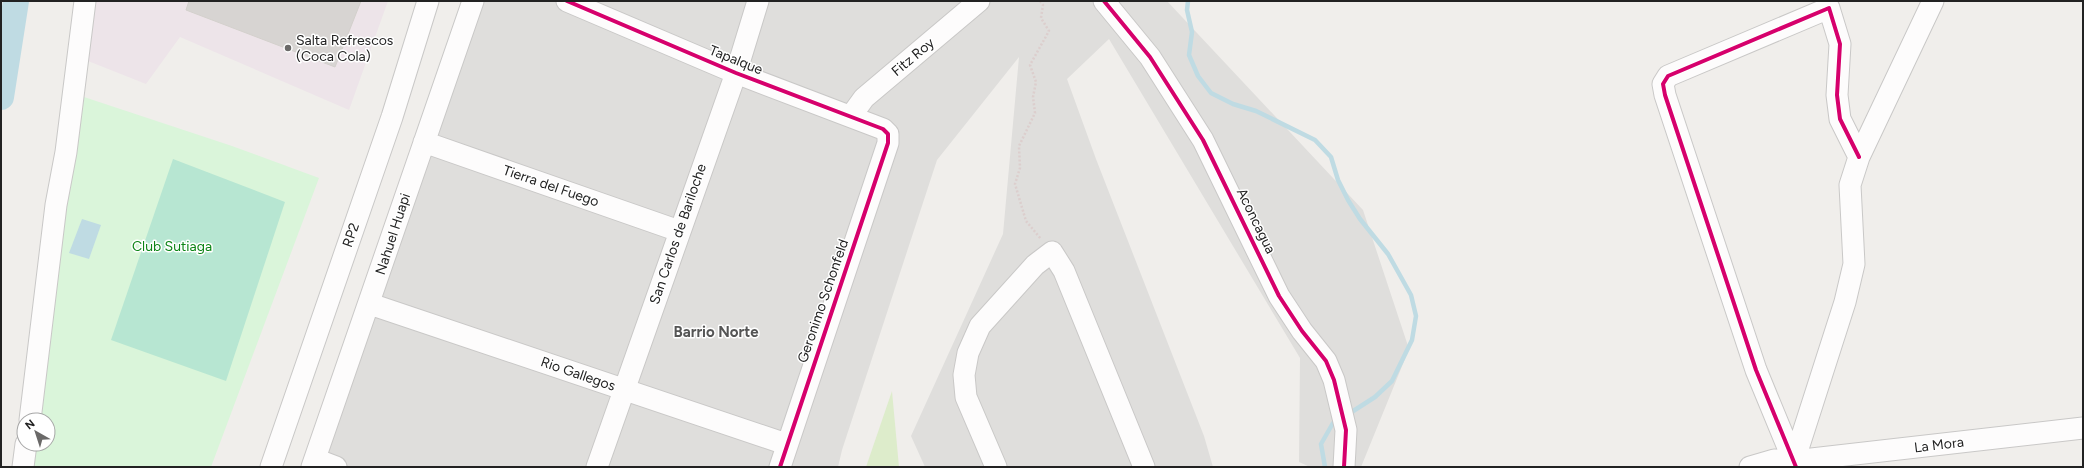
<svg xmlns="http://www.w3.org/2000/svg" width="2084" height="468" font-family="Figtree,sans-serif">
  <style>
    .residential { fill: #dfdedc }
    .industrial { fill: #ede4e9 }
    .grass { fill: #ddeccb }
    .park { fill: #daf5da }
    .pitch { fill: #b7e6d2 }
    .water { fill: #bfdbe3 }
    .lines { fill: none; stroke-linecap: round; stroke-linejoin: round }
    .stream { stroke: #bfdbe3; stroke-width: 4.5 }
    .river { stroke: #bfdbe3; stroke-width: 26 }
    .building { fill: #d7d4d2; stroke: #d3d0cc }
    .minor-casing { stroke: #c9c8c7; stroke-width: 23 }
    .path { stroke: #dccecd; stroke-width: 2.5; stroke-dasharray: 2 2; stroke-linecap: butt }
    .minor { stroke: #fdfcfc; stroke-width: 21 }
    .cycleway-casing { stroke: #fff; stroke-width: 6 }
    .cycleway { stroke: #d6006c; stroke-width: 4 }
    .poi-dot { fill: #6a6968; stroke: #fff; stroke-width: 1.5 }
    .labels { text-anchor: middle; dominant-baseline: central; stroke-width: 3; stroke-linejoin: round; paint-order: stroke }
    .poi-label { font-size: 14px; fill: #222; stroke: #fff; text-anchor: start }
    .street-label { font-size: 14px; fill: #222; stroke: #fff }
    .park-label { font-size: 14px; fill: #0c8416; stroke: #fff }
    .neighbourhood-label { font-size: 15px; font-weight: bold; fill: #555; stroke: #fff }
  </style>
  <rect width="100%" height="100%" fill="#f0eeeb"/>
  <!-- residential -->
  <path class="residential" d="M474,1H1167L1363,210L1409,349L1361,467H1310L1299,462L1300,358L1109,39L1067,79L1096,159L1204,436L1213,467H925L911,436L1003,234L1019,57L937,160L842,450L838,467H301Z"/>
  <!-- industrial -->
  <path class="industrial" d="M91,1H388L349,110L180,37L146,84L83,59Z"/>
  <!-- grass -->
  <path class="grass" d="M892,391L899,467H866Z"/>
  <!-- park -->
  <path class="park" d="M81,96L232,146L319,178L211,467H30L32,444H48V420H35Z"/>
  <!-- pitch -->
  <path class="pitch" d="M173,159L285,202L226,381L111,340Z"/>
  <!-- water -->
  <path class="water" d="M82,219L101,225L89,259L69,253Z"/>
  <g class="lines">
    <!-- stream -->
    <path class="stream" d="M1188,1L1187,10L1192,32L1189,55L1198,76L1211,93L1233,104L1256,111L1315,140L1331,157L1338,180L1348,200L1360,219L1388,254L1411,295L1416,316L1412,340L1392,381L1375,397L1347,415
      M1325,467L1321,444L1333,423L1337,421"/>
    <!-- river -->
    <path class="river" d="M1,97L16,1"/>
  </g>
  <!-- building -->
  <path class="building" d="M189,1H361L335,67L186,10Z"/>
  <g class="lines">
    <!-- minor casing -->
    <g class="minor-casing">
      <path id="minor" d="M567,1L736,73L883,129L888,134V143L780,467
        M1104,1L1150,57L1203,140L1279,296L1302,331L1326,361L1334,380L1346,430L1344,467
        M851,116L864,98L979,1
        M424,142L679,231
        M370,304L786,444
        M30,420L56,205L66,152L85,1
        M315,459L336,467
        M1794,461L1845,302L1854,264L1850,185L1859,157L1933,1
        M23,467L26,444
        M271,467L392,117L428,1
        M312,467L473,1
        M597,467L736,73L758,1
        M996,467L966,397L964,375L968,353L980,326L1035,265L1052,252L1064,271L1144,467
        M1750,467L1774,460L1794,461L2083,428
        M1796,467L1756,370L1665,95L1663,84L1668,76L1829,8L1840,44L1837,95L1840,119L1859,157"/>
    </g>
    <!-- path -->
    <path class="path" d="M1040,1L1043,5L1041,18L1049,31L1030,65L1036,82L1033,97L1035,113L1019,146L1020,168L1015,184L1026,221L1041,239"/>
    <!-- minor -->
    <use href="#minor" class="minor"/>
    <!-- cycleway casing -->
    <g class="cycleway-casing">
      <path id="cycleway" d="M567,1L736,73L883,129L888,134V143L780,467
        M1104,1L1150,57L1203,140L1279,296L1302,331L1326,361L1334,380L1346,430L1344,467
        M1796,467L1756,370L1665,95L1663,84L1668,76L1829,8L1840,44L1837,95L1840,119L1859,157"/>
    </g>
    <!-- cycleway -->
    <use href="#cycleway" class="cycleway"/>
  </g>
  <!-- markers -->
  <circle class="poi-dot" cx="288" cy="48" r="4"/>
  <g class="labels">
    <!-- poi labels -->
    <g class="poi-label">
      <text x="296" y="40">Salta Refrescos<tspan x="296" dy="16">(Coca Cola)</tspan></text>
    </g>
    <!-- street labels -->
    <g class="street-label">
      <text transform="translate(913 57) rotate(-40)">Fitz Roy</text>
      <text transform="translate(736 60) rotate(22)">Tapalque</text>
      <text transform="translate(551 186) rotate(19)">Tierra del Fuego</text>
      <text transform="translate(1256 221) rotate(64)">Aconcagua</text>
      <text transform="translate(393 234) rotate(-72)">Nahuel Huapi</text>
      <text transform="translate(678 234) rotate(-71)">San Carlos de Bariloche</text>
      <text transform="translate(351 235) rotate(-71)">RP2</text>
      <text transform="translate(823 301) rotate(-71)">Geronimo Schonfeld</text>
      <text transform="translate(578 374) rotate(19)">Rio Gallegos</text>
      <text transform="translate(1939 445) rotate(-7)">La Mora</text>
    </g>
    <!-- park labels -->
    <g class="park-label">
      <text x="172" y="246">Club Sutiaga</text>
    </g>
    <!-- neighbourhood labels -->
    <g class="neighbourhood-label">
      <text x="716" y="332">Barrio Norte</text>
    </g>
  </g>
  <!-- border -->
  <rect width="2084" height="468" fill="none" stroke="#222222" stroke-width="4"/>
  <!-- north arrow -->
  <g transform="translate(36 432) rotate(321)"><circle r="19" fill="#ffffff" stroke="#a7a7a7"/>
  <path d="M0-3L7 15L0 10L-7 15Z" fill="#6a6968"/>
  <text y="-6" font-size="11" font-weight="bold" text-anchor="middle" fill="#222222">N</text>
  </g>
</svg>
